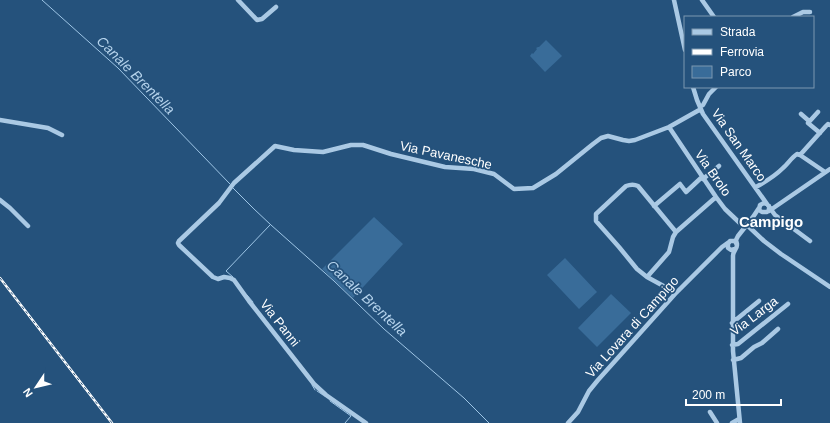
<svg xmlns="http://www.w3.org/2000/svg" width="830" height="423" font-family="Arial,sans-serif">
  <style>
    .green { fill: #396c99 }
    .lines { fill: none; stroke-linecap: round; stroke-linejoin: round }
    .stream { stroke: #9ec5e5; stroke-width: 1 }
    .minor { stroke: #aac9e4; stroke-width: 4.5 }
    .rail-casing { stroke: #fff; stroke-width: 2.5 }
    .rail { stroke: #25527c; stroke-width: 1; stroke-dasharray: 3; stroke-linecap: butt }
    .labels { text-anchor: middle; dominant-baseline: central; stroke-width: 3.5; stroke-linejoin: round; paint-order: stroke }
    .street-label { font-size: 13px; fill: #fff; stroke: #25527c }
    .water-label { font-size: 14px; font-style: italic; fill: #b5d3ec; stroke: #25527c }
    .quarter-label { font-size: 15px; font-weight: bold; fill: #fff; stroke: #25527c }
  </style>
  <rect width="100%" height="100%" fill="#25527c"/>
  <!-- green -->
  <path class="green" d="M546,40L562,56L545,72L530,56L532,53L533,54L537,49L536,48L538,47H539Z
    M374,217L403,244L353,298L322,269Z
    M565,258L597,292L579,309L547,275Z
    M611,294L631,313L597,347L578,328Z"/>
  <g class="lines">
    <!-- stream -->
    <path class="stream" d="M42,0L118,68L230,184
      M233,188L254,209L271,225L334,281L384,329L464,398L489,423
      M233,277L226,271L270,225
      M247,295L253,302
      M312,385L315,390
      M317,391L323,395
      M330,401L351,416L345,423"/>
    <!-- minor -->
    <path class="minor" d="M238,0L257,20L262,19L276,7
      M674,0L685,50
      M702,0L714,17
      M793,17L803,12H810
      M693,87L697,100L703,114L767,204
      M700,107L703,105L709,94L716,87
      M818,112L808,123L820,133
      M801,114L809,121
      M0,120L48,128L62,135
      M669,127L716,197L725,209L744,227
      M800,155L826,126L828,124L830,125
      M703,179L719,166
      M756,187C765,182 775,176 783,168C788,164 791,158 797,154L800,155L825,172
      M0,200L10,208L28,226
      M654,206L680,184L686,192L702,177
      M769,206V210L767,212H762L759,210L760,205L764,203L767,204L775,215L810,241
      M769,211L830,169
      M747,225L764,241L781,254L830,287
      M737,244L736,240L738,236L753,217L759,208
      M735,249L731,250L728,248V244L730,241H735L737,245C737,249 733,251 733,256V351L740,423
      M647,277L669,252L673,237L676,232L716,197
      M675,294L669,289L647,277L637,269L619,247L596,221V214L626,186C631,184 634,184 638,186L676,232
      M732,323L759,301
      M732,345L738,344L788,304
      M733,360L741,358L754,347L762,343L778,329
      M710,412L717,423
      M366,423L326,395L314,384L249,301L234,280L230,278L224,277L218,279L213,277L179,245L178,243L179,241L219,203L234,183L275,146L294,150L323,152L351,145H363L391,154L445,167L474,169L494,174L514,189L533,188L556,174L593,144L601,138L608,136L623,140L629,141L635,140L669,127L701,109
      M568,423L578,412L589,391L598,380L675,294L722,247L729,242
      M732,423L739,419"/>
    <!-- rail casing -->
    <g class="rail-casing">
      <path id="rail" d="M0,278L112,423"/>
    </g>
    <!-- rail -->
    <use href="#rail" class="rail"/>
  </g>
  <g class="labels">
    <!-- street labels -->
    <g class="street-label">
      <text transform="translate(739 145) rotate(55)">Via San Marco</text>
      <text transform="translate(446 155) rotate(12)">Via Pavanesche</text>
      <text transform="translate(713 173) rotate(55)">Via Brolo</text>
      <text transform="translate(754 316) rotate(-37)">Via Larga</text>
      <text transform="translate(280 323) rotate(52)">Via Panni</text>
      <text transform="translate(632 327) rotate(-48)">Via Lovara di Campigo</text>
    </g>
    <!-- water labels -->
    <g class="water-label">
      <text transform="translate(136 75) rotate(45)">Canale Brentella</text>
      <text transform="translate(367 298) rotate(43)">Canale Brentella</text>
    </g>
    <!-- quarter labels -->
    <g class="quarter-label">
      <text x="771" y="221">Campigo</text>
    </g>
  </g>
  <!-- legend -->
  <rect x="684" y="16" width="130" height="72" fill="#25527c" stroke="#7c97b0"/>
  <rect x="692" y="29" width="20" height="6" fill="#aac9e4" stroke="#7c97b0"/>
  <text x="720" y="36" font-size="12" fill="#ffffff">Strada</text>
  <rect x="692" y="49" width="20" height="6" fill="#ffffff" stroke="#7c97b0"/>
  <text x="720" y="56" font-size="12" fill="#ffffff">Ferrovia</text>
  <rect x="692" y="66" width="20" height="12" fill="#396c99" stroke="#7c97b0"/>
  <text x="720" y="76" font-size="12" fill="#ffffff">Parco</text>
  <!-- north arrow -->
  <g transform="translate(36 387) rotate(235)" stroke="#25527c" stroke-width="3" paint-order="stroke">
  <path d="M0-3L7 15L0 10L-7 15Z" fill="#ffffff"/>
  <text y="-6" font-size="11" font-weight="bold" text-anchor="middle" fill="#ffffff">N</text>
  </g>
  <!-- scale -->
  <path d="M686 399v6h95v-6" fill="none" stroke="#ffffff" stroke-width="2"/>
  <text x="692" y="399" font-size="12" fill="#ffffff" stroke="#25527c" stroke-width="3" paint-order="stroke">200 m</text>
</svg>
